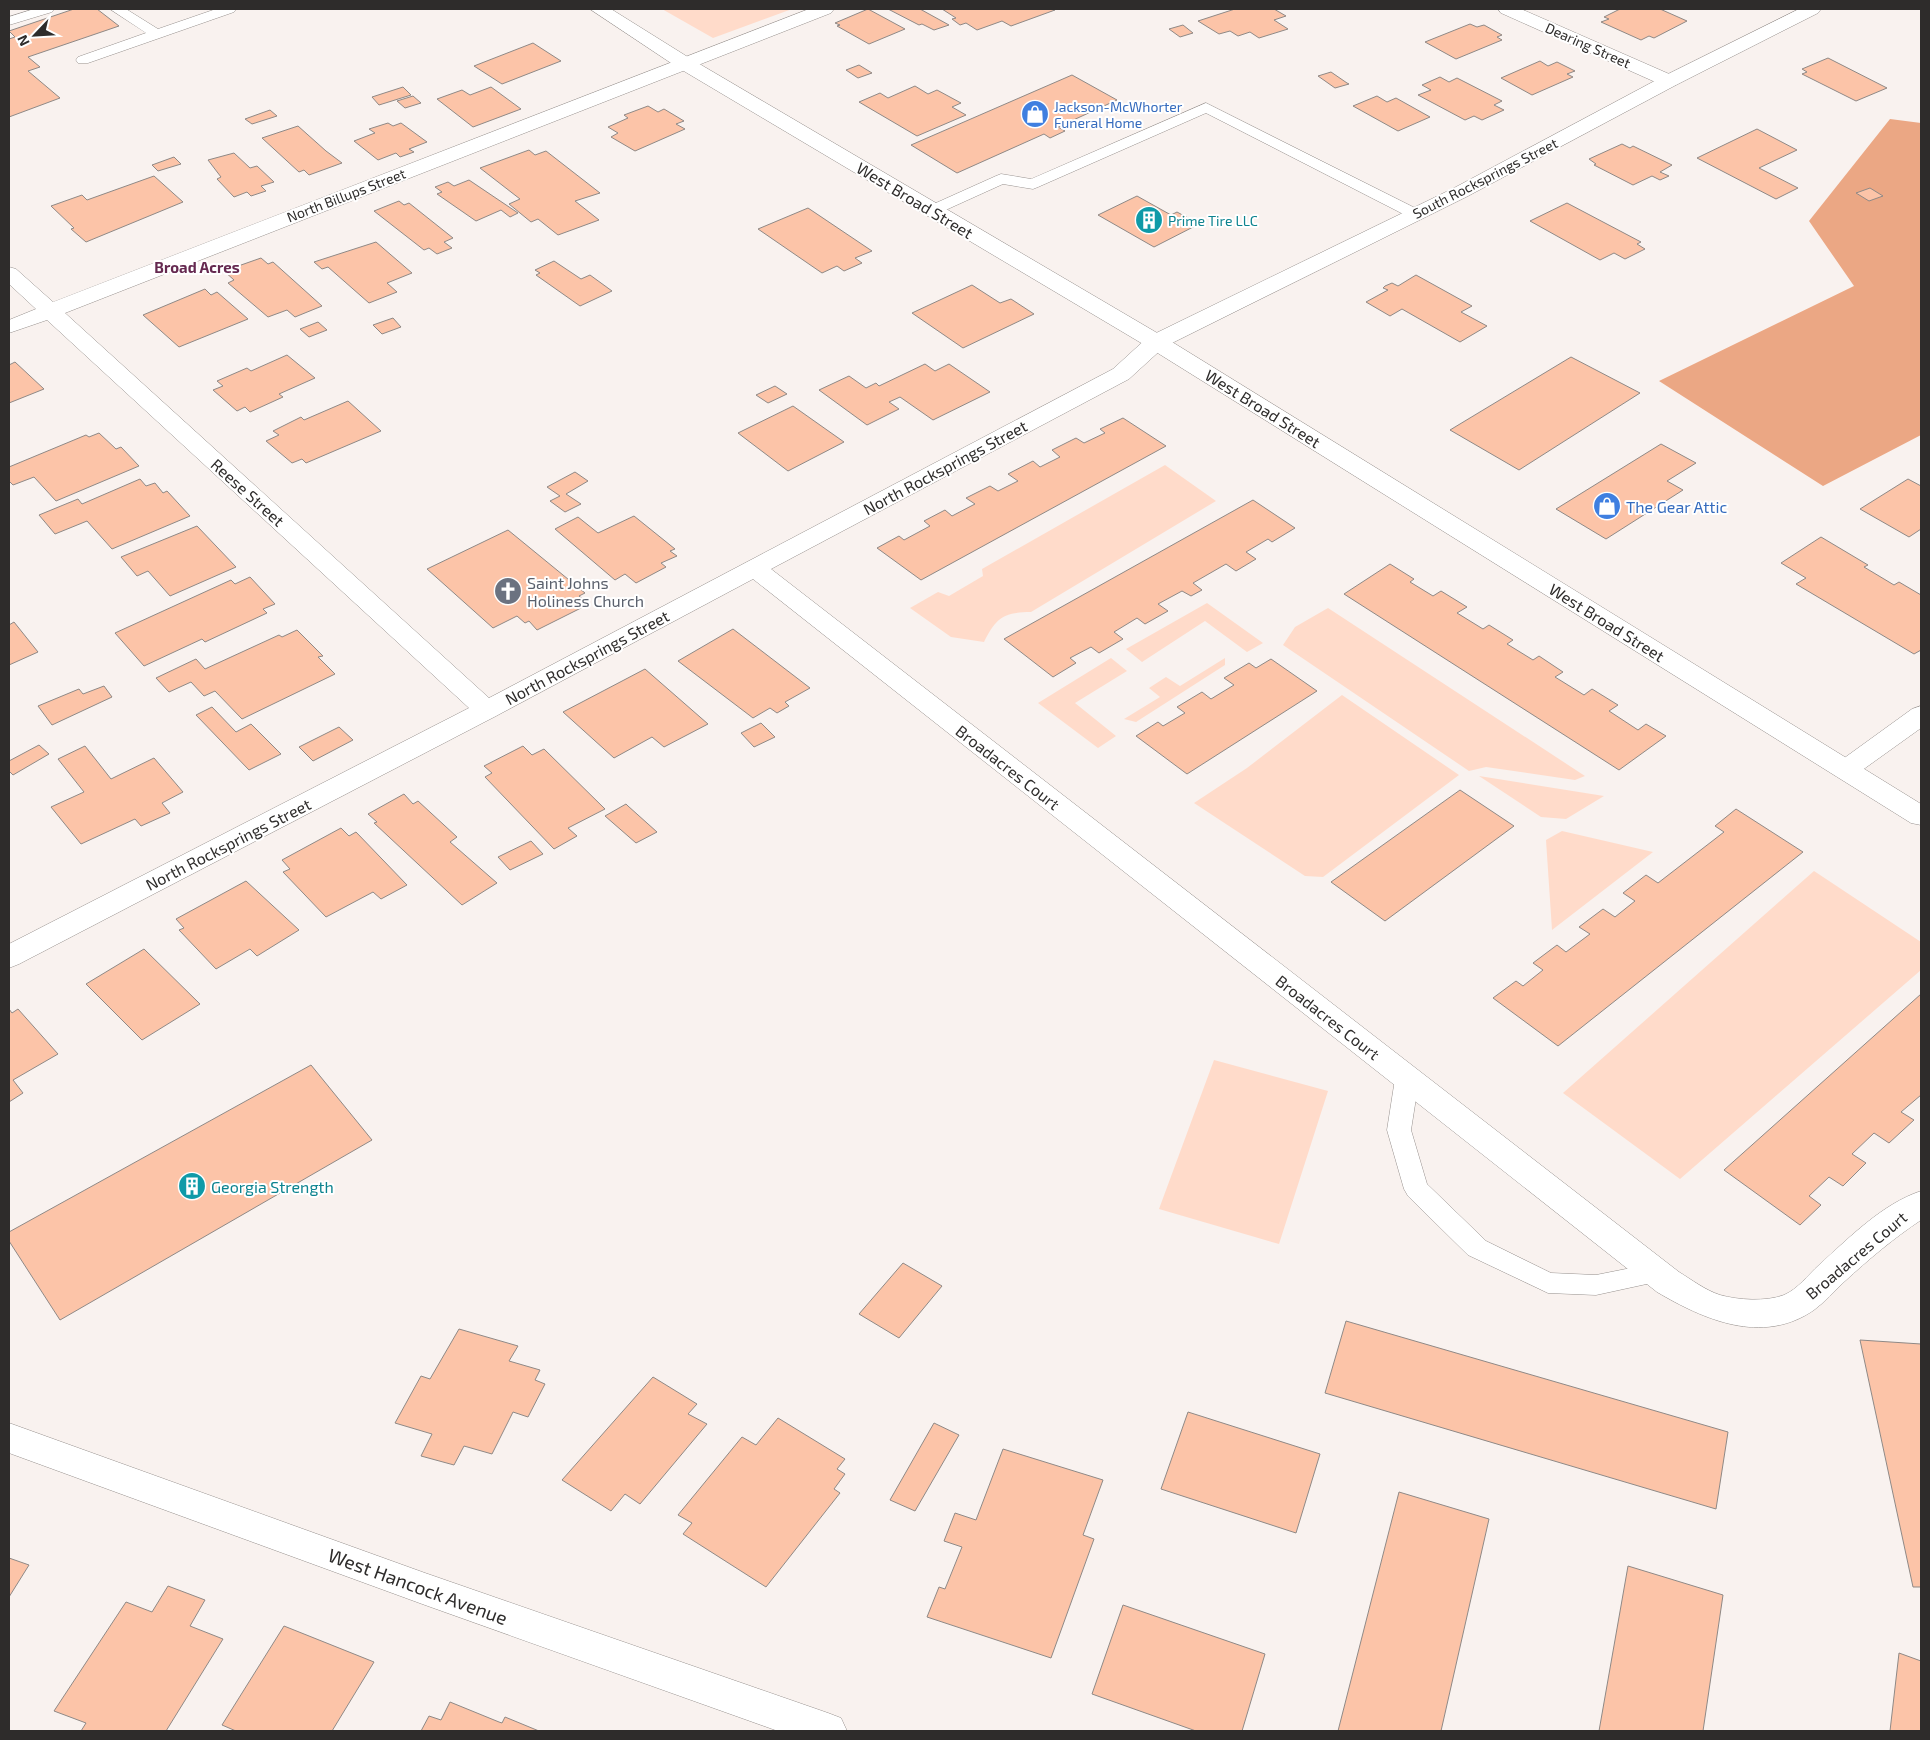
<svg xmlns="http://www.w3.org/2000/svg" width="1930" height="1740" font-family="'Exo 2',sans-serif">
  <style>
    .green { fill: #ffdbca }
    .forest { fill: #eba784 }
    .building { fill: #fcc4a8; stroke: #8f8986 }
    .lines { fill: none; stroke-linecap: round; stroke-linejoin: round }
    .service-casing { stroke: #97918e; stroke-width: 1 }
    .minor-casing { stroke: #97918e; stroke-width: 1 }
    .tertiary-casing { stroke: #97918e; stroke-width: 1 }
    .primary-casing { stroke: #97918e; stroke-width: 1 }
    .service { fill: #fff; fill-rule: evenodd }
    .minor { fill: #fff; fill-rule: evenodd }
    .tertiary { fill: #fff; fill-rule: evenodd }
    .primary { fill: #fff; fill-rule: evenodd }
    .labels { text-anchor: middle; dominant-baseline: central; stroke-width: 4; stroke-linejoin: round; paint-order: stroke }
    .far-street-label { font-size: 14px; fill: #2e2c2b; stroke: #fff }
    .far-shop-label { font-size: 14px; fill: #366cbe; stroke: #fff; text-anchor: start }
    .far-culture-label { font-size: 14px; fill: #0d838f; stroke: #fff; text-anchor: start }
    .far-neighbourhood-label { font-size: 15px; font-weight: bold; fill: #652950; stroke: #fff }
    .street-label { font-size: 16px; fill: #2e2c2b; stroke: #fff }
    .shop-label { font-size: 16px; fill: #366cbe; stroke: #fff; text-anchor: start }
    .worship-label { font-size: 16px; fill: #5b616d; stroke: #fff; text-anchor: start }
    .culture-label { font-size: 16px; fill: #0d838f; stroke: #fff; text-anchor: start }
    .near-street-label { font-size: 19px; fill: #2e2c2b; stroke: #fff }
  </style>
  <rect width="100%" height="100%" fill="#f9f2ef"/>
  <!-- green -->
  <path class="green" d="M662,9H792L713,38Z
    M1165,465L1216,501L1031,612C1003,612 996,618 984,642L951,637L910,608L938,592L949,596L983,576L982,569Z
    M1207,603L1263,643L1247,652L1205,621L1142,662L1126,649Z
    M1328,608L1585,776L1575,780L1486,767L1469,771L1283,645L1295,627Z
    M1111,658L1127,671L1075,703L1116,736L1098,748L1038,703Z
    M1225,658V665L1136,722L1124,719L1160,697L1149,688L1166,677L1180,686Z
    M1342,695L1459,775L1323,877L1305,876L1194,803L1247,768Z
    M1479,776L1604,796L1566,819L1541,817Z
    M1562,831L1653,852L1552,930L1546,840Z
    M1814,871L1921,942V970L1680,1179L1563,1093Z
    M1214,1060L1328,1091L1279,1244L1159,1209Z"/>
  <!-- forest -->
  <path class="forest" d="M1890,119L1921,123V435L1823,486L1659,381L1854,286L1809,221Z"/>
  <!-- building -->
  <path class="building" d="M74,9H97L119,26L28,57L40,67L28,71L60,98L9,117V39L15,37L9,31Z
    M868,9L905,29L869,44L837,26L840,25L835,23Z
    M888,9H920L949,25L934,30L922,24L919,25Z
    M942,9H1052L1055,10L1011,26L1002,21L977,30L966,23L960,25L952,19L956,18Z
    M1235,9H1274L1286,16L1274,20L1288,29L1259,38L1250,32L1238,36L1230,31L1219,34L1198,21Z
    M1620,9H1660L1687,21L1654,38L1649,36L1641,40L1601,22L1609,19L1604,17Z
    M1470,24L1477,27L1484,25L1502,35L1497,37L1502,40L1456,59L1425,42Z
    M1183,25L1193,33L1180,37L1169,29Z
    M533,43L561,61L502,84L474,66Z
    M1828,58L1887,88L1856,101L1802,74L1807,72L1802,69Z
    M1540,61L1548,66L1557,62L1575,71L1567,74L1573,77L1532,95L1501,78Z
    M859,65L872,73L858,78L846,70Z
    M1331,72L1347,83L1349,84L1335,88L1318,76Z
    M1072,75L1117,100L1058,127L1065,131L1050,138L1044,134L957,173L911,145Z
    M1440,77L1449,82L1457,78L1502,101L1494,105L1504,110L1482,120L1474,116L1465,120L1418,95L1431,90L1422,85Z
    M915,86L928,94L937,90L961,103L952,107L966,115L917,136L859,102L880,93L888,98Z
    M403,87L411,95L379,105L372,97Z
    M491,87L521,109L473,127L437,99L462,90L470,95Z
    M413,96L421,103L405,108L397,101Z
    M1377,96L1387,102L1396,98L1430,117L1398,131L1353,106Z
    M648,106L658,112L664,109L684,121L676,124L685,129L635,151L611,137L618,133L608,127L628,118L624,115Z
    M270,110L277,116L252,124L245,119Z
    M388,123L393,126L401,123L427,142L409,149L414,152L400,157L396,153L378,160L354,141L375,133L369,129Z
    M298,126L326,151L342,163L309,175L304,170L299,172L262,138Z
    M1757,129L1797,150L1759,168L1798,188L1776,199L1697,158Z
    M1622,144L1630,148L1633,146L1672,165L1660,172L1669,176L1660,180L1652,176L1633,185L1594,165L1596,164L1589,159Z
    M529,150L535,155L546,151L600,193L575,201L599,220L558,235L538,219L531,222L509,204L520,199L480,168Z
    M234,153L250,168L257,166L274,182L261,186L266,191L251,196L247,192L234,197L217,179L221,177L208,160Z
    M174,157L181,164L158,171L152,165Z
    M154,176L183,202L86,242L71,229L74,228L51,206L82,195L87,200Z
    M469,180L518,213L510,217L501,210L476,221L437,194L442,192L435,187L448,182L454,186Z
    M1870,188L1883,196L1869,201L1856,193Z
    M1137,196L1171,215L1177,212L1199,224L1154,247L1098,215Z
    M399,201L404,205L409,203L453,238L444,242L452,248L437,254L429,248L424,250L374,211Z
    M1567,203L1641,242L1637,244L1645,249L1625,259L1614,253L1600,260L1530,221Z
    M808,208L872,251L855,258L862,263L844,271L837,266L822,273L758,229Z
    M376,242L412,273L387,283L397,292L369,303L328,267L322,269L314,262Z
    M261,258L268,264L273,262L322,306L295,317L287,310L268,317L228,283L234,280L224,271Z
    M554,261L581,279L590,275L612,291L580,306L536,275L540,273L535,270Z
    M1416,275L1472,306L1461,312L1487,326L1460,342L1402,309L1390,316L1366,302L1388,290L1383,288L1385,286L1392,283L1398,286Z
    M972,285L1000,303L1011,299L1034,314L963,348L912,313Z
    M205,289L211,295L217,292L248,319L179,347L143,315Z
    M393,318L401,327L382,334L373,325Z
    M318,322L327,330L309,337L300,329Z
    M287,355L315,378L279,394L283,397L250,412L245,407L237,411L213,390L223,386L217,381L247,368L251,371Z
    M1571,357L1640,393L1519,470L1450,430Z
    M15,362L44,389L9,403V365Z
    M925,364L935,371L949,364L990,392L933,420L900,397L889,402L899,409L867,425L819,390L849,376L866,388L876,383L879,386Z
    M775,386L787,394L768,403L756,395Z
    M348,401L381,431L306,463L302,459L292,463L266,441L279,435L273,431L301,417L304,420Z
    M793,406L844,442L788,471L738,433Z
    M1123,418L1166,446L921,580L877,548L899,536L904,540L930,526L924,521L945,510L952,516L975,504L966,498L990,486L998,491L1018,481L1008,474L1033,461L1040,467L1060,457L1052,450L1076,438L1084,443L1105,433L1100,429Z
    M99,433L116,449L121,447L139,466L56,501L34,477L13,485L9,481V467L86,435L89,437Z
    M1661,444L1696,463L1667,481L1683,490L1606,539L1556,509Z
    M575,472L588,481L566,494L581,504L565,512L550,501L560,496L547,487Z
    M140,479L146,486L155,483L163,493L167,491L190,516L112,549L87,521L55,534L39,515L78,499L82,504Z
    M1908,479L1921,486V529L1909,537L1860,509Z
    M1253,500L1295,528L1272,542L1268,539L1246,552L1256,559L1236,571L1226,564L1193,583L1202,590L1191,596L1182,591L1158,604L1168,611L1145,624L1137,618L1114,632L1123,639L1099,653L1091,647L1070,658L1076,663L1053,677L1004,639Z
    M634,516L675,549L670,551L677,556L661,563L666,567L636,583L625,574L615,580L555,529L578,517L598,533Z
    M197,526L236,567L170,596L148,571L137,576L121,557Z
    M508,530L585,593L579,596L589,604L537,630L529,621L525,623L517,616L493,628L427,569Z
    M1821,537L1868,565L1864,567L1894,585L1899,582L1921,595V650L1914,654L1796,584L1806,578L1781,563Z
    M1390,564L1414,579L1410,582L1433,596L1441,591L1467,607L1457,613L1483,629L1489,625L1513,640L1507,644L1533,660L1539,656L1563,672L1555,677L1584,695L1592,689L1618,705L1609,711L1638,730L1646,724L1666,736L1619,770L1344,594Z
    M250,577L275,604L263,609L267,613L205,642L202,639L144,666L115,633L231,580L235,584Z
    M14,622L38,652L9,665V625Z
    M733,629L810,688L785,702L789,706L777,713L770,708L753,718L678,661Z
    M297,630L323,656L318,657L335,674L242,719L215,691L204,696L191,682L169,692L156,678L196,659L205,669L279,635L282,637Z
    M1271,659L1317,691L1187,774L1136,736L1158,722L1163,726L1185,713L1177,707L1202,692L1211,699L1234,685L1224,678L1249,663L1256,668Z
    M645,669L708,724L664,747L652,737L614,758L563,712Z
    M104,686L112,697L52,725L38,706L79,689L83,694Z
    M212,707L236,732L251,724L281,754L249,770L196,715Z
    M761,723L775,737L754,747L741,733Z
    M339,727L353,740L313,761L299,747Z
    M39,745L49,754L13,775L9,771V761Z
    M85,746L111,779L154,758L183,792L162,803L170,813L141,826L135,819L81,844L51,807L84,792L58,759Z
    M523,746L532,755L544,749L605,809L568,828L577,836L554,849L485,777L492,773L484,766Z
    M1460,790L1514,826L1385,921L1331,882Z
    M404,794L413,804L418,801L457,837L450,842L497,883L462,905L374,823L377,822L368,814Z
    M626,804L628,806L657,832L636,843L605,816Z
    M1736,809L1803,852L1558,1046L1493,998L1516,981L1523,986L1543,970L1533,963L1557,945L1566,952L1590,934L1579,927L1603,909L1615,917L1635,901L1623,893L1646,875L1658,883L1724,832L1715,826Z
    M341,828L349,836L356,832L407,885L381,899L373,892L326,917L283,872L290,869L282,860Z
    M531,841L543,854L510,870L498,857Z
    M246,881L299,930L257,956L250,949L216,969L179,930L184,928L176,919Z
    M144,949L200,1004L142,1040L86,984Z
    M1921,994V1095L1901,1112L1914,1120L1889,1143L1874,1133L1852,1154L1866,1163L1843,1186L1829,1177L1809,1196L1821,1205L1800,1225L1724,1170Z
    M9,1009L12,1013L18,1009L58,1054L13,1080L23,1093L9,1102Z
    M311,1065L372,1140L60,1320L9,1241V1232Z
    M903,1263L942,1286L899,1338L859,1314Z
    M1346,1321L1728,1432L1716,1509L1325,1393Z
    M459,1329L518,1346L509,1361L540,1370L535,1380L545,1384L528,1417L513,1412L492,1454L464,1446L454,1465L421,1456L432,1434L395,1423L421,1376L430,1379Z
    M1860,1340L1921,1344V1587H1913Z
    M653,1377L697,1404L688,1414L707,1424L640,1504L625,1494L611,1511L562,1480Z
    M1188,1412L1320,1454L1296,1533L1161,1489Z
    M778,1418L845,1459L837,1469L845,1474L834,1489L840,1493L766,1587L683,1534L692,1523L678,1515L742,1437L756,1445Z
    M934,1423L959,1435L915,1511L890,1500Z
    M1003,1449L1103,1480L1083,1535L1094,1539L1051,1658L927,1617L939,1587L945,1589L962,1547L944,1541L955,1513L976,1520Z
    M1399,1492L1489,1519L1441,1731H1338Z
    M9,1558L29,1565L9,1597Z
    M1628,1566L1723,1595L1703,1731H1599Z
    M168,1586L205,1600L190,1626L223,1639L166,1731H81L86,1723L54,1711L126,1602L152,1612Z
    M1123,1605L1265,1654L1242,1731H1196L1092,1694Z
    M284,1626L374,1662L332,1731H236L222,1725Z
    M1899,1653L1921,1661V1731H1890Z
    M450,1702L499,1722L502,1723L505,1717L539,1731H421L429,1716L441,1720Z"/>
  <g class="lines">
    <!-- service casing -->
    <g class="service-casing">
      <path id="service" d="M34,9H54L52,12L9,25V17Z
        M110,9H126L158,29L216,9H236L234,12L88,63H78L76,60L78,57L146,33Z
        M1206,103L1421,211L1423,214L1415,219L1409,217L1206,113L1038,187L1033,189L1003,184L939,213H927L925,210L927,207L996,176L1001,174L1031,179Z
        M1407,1070L1415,1073L1419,1079L1411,1130L1427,1184L1486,1241L1551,1273L1596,1275L1656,1263L1665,1266L1668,1273L1665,1280L1596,1295L1548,1293L1468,1255L1408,1196L1404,1189L1387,1130L1395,1079L1399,1073Z"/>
    </g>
    <!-- minor casing -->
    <g class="minor-casing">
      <path id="minor" d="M809,9H834L831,13L65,313L489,698L1113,369L1148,337L1156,336L1164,337L1167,342L1164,347L1129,379L771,569L1679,1272C1692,1280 1705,1290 1720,1295C1738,1300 1766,1302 1784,1295C1798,1289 1808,1275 1819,1265C1849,1238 1882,1204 1921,1191V1220C1894,1238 1869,1259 1844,1282C1834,1291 1825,1302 1814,1310C1762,1346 1703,1319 1657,1292L753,579L496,716L19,964L9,968V944L469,708L47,320L9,333V320L36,309L9,284V267L16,269L53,302Z
        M1498,9H1521L1676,77L1678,81L1676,85H1662L1501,13Z
        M1921,706V728L1854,776L1845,779L1836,776L1832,770L1836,764L1912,709Z"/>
    </g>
    <!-- tertiary casing -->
    <g class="tertiary-casing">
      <path id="tertiary" d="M1799,9H1821L1818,13L1676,85L1468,196L1164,347L1156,348L1148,347L1145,342L1148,337L1454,188L1662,77Z
        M9,1423L425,1573L828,1713L841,1718L847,1731H778L425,1605L9,1453Z"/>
    </g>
    <!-- primary casing -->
    <g class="primary-casing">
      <path id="primary" d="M590,9H611L691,59L1164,337L1921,804V825L1911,823L1148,347L677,67Z"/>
    </g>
    <!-- service -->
    <use href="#service" class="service"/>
    <!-- minor -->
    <use href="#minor" class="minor"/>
    <!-- tertiary -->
    <use href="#tertiary" class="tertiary"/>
    <!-- primary -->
    <use href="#primary" class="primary"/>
  </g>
  <!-- icons -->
  <defs>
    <g id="shop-disc" transform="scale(1.4375)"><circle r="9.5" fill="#3f7fe0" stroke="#fff"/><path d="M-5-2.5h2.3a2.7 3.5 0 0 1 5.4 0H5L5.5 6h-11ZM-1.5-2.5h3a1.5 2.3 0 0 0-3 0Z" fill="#fff"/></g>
    <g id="building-disc" transform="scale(1.4375)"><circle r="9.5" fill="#0f9aa8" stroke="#fff"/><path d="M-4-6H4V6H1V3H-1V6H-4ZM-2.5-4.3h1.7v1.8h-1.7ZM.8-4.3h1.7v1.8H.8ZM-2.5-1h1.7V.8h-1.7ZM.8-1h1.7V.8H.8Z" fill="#fff"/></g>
    <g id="church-disc" transform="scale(1.4375)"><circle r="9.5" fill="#6b7280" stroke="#fff"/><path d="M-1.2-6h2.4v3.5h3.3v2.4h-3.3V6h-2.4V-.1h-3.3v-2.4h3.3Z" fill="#fff"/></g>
  </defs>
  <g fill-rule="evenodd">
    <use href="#shop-disc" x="1035" y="114"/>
    <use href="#building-disc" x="1149" y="220"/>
    <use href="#shop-disc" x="1607" y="506"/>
    <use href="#church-disc" x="508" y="591"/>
    <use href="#building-disc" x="192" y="1186"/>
  </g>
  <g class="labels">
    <!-- far-street labels -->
    <g class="far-street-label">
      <text transform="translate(1588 45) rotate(24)">Dearing Street</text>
      <text transform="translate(1485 178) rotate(-27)">South Rocksprings Street</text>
      <text transform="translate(346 195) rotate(-21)">North Billups Street</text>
    </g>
    <!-- far-shop labels -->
    <g class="far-shop-label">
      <text x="1054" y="106">Jackson-McWhorter<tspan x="1054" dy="16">Funeral Home</tspan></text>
    </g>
    <!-- far-culture labels -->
    <g class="far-culture-label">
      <text x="1168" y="220">Prime Tire LLC</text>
    </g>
    <!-- far-neighbourhood labels -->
    <g class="far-neighbourhood-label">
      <text x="197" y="267">Broad Acres</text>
    </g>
    <!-- street labels -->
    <g class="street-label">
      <text transform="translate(915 200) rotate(31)">West Broad Street</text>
      <text transform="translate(1263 408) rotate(32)">West Broad Street</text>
      <text transform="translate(945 467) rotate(-28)">North Rocksprings Street</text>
      <text transform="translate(248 492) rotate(42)">Reese Street</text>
      <text transform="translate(1607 622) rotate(32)">West Broad Street</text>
      <text transform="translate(587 657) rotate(-28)">North Rocksprings Street</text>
      <text transform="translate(1008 767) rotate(38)">Broadacres Court</text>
      <text transform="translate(228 844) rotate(-27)">North Rocksprings Street</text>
      <text transform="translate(1328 1017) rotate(38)">Broadacres Court</text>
      <text transform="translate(1856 1255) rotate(-40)">Broadacres Court</text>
    </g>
    <!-- shop labels -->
    <g class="shop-label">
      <text x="1626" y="506">The Gear Attic</text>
    </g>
    <!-- worship labels -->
    <g class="worship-label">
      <text x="527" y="582">Saint Johns<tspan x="527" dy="18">Holiness Church</tspan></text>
    </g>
    <!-- culture labels -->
    <g class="culture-label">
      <text x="211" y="1186">Georgia Strength</text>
    </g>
    <!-- near-street labels -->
    <g class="near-street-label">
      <text transform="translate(418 1586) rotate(20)">West Hancock Avenue</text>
    </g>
  </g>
  <!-- border -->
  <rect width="1930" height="1740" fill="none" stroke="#2e2c2b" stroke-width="20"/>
  <!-- north arrow -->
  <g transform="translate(35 35) rotate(245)" stroke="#ffffff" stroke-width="4" paint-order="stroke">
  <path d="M0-4L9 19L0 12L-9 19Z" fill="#2e2c2b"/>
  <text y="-8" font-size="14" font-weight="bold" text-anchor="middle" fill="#2e2c2b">N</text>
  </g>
</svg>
